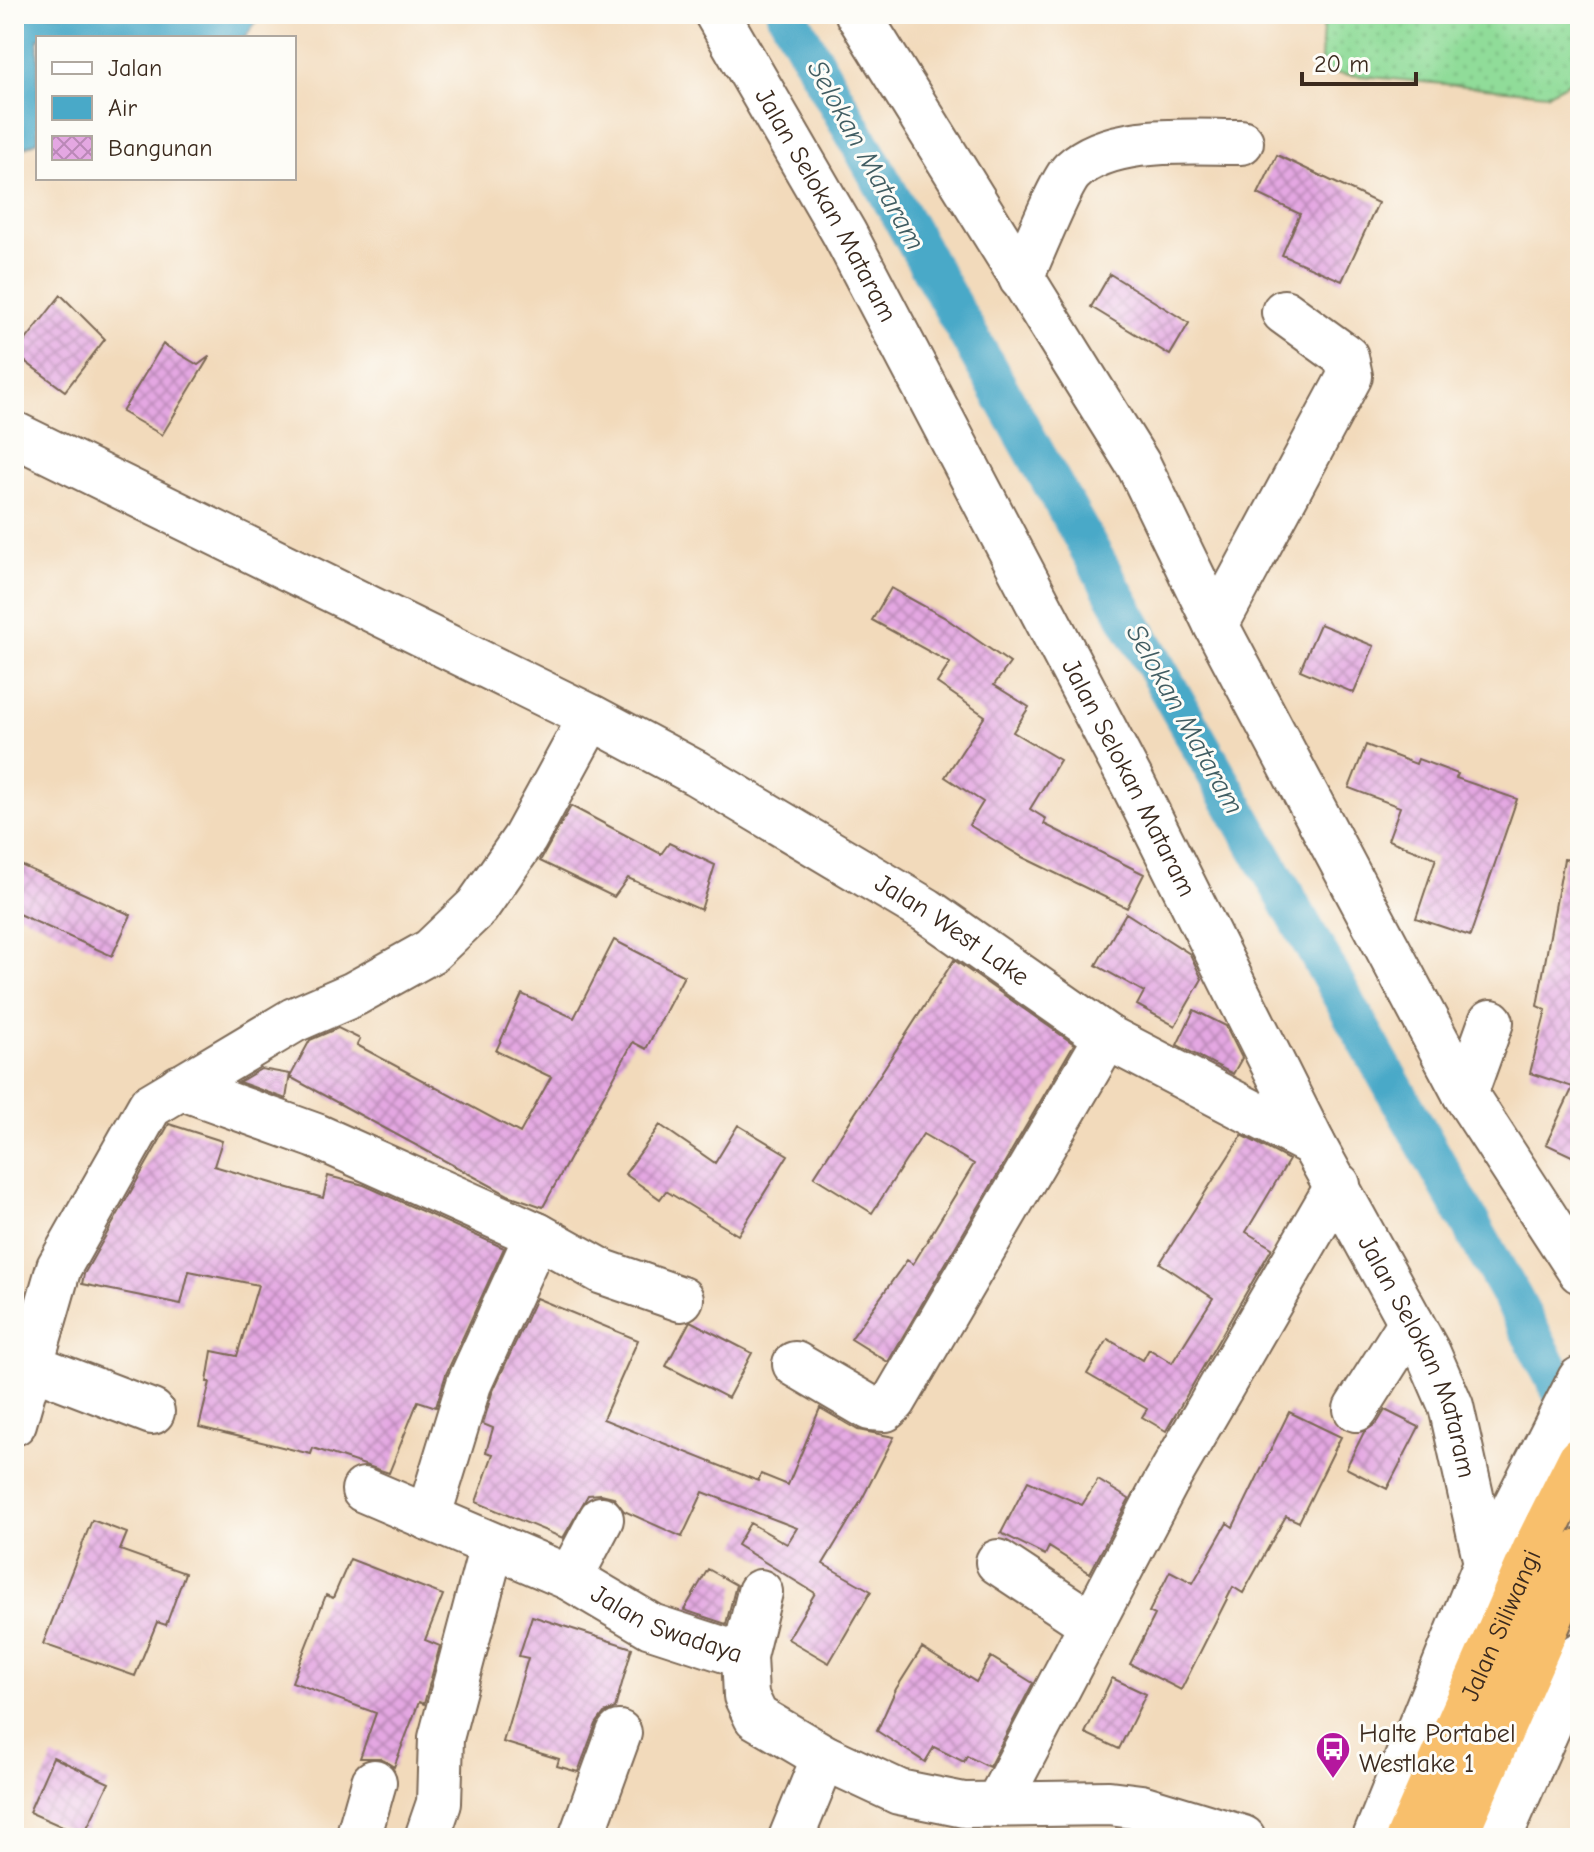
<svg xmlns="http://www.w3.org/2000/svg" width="1594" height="1852" font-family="'Comic Neue',sans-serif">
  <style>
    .grass { fill: url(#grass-dots); stroke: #66835c; stroke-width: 2 }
    .water { fill: #49a9c8; stroke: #426a73; stroke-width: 2 }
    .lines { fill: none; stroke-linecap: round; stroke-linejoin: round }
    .canal { stroke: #49a9c8; stroke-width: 40 }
    .building { fill: url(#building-cross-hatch) }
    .minor-casing { stroke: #7b6855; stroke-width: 48 }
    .highway-casing { stroke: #7b6855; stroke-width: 48 }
    .minor { stroke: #fff; stroke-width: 44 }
    .highway { stroke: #f8bf6c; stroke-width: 44 }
    .labels { text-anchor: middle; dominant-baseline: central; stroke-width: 6; stroke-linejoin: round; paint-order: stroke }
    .street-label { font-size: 26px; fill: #3b2a1e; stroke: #fdfcf7 }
    .poi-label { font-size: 26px; fill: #3b2a1e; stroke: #fdfcf7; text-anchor: start }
    .water-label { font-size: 28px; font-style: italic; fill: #415d62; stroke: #fdfcf7 }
  </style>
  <defs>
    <pattern id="grass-dots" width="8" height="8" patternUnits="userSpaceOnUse" patternTransform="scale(2)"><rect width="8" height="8" fill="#90dc99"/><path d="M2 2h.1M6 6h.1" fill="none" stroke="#7dbd83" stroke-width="1.8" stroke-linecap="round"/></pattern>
    <pattern id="building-cross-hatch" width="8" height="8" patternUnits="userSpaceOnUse" patternTransform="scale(2)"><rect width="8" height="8" fill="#e4a7e2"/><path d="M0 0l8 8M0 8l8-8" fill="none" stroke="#ba88b7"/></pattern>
  </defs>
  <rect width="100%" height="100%" fill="#fdfcf7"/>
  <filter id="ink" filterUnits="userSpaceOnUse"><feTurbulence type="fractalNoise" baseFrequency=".0125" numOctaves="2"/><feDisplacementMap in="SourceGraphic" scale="16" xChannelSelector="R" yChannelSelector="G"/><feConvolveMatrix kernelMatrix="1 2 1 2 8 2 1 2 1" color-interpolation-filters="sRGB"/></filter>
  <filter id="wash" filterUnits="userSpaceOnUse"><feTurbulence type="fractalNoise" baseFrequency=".006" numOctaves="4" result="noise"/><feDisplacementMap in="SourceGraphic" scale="32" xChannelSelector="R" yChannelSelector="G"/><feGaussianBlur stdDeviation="1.8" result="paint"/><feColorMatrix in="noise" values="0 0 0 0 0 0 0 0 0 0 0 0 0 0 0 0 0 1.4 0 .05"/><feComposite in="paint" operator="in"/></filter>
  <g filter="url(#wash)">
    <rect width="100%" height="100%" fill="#f2dabb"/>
    <!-- grass -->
    <path class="grass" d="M1324,14H1580V76L1547,94L1320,72Z"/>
    <!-- water -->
    <path class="water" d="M31,14H261L245,38H38V141L14,152V34Z"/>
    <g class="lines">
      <!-- canal -->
      <path class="canal" d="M787,14L1513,1299L1580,1427"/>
    </g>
    <g id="blocks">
      <!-- building -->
      <path class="building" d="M1277,155L1378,203L1342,281L1282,255L1300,214L1258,194Z
        M1110,274L1189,323L1170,355L1091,307Z
        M61,295L105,339L65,391L15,354Z
        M163,344L198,365L210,356L162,435L122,412Z
        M891,588L944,617L1010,663L994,685L1029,707L1013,732L1060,760L1030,809L1046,819L1044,824L1144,874L1127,908L1022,857L969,825L983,802L945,777L985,716L937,683L950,663L872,620Z
        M1320,624L1374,646L1354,693L1300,670Z
        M1366,745L1416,764L1418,759L1458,774L1456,778L1517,799L1470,936L1416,918L1436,858L1388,840L1400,807L1349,788Z
        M571,806L661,854L669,843L715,865L701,910L628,878L614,897L540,861Z
        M1564,859L1580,861V1160L1546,1144L1573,1087L1530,1073L1546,1010L1537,1006Z
        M14,862L131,915L112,956L14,912Z
        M1126,913L1190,954L1202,979L1175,1026L1137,1005L1144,992L1096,965Z
        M614,940L684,976L646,1049L633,1042L543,1207L508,1195L290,1077L310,1040L338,1028L360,1039L357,1045L520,1133L551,1077L496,1051L522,994L574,1018Z
        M954,960L1074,1044L888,1362L851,1339L907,1260L913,1264L974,1164L923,1134L872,1213L814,1177Z
        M1194,1010L1226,1026L1242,1058L1233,1074L1177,1045Z
        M261,1069L290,1074L286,1099L239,1082Z
        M169,1124L222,1141L214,1166L323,1198L328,1176L364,1185L504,1248L446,1374L436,1407L418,1401L389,1473L313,1448L311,1454L199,1427L210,1382H207L212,1351L237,1356L258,1285L189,1271L181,1304L82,1284L84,1274Z
        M660,1125L715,1163L738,1125L788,1155L738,1235L666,1191L660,1199L625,1174Z
        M1242,1135L1289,1160L1246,1232L1272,1248L1166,1431L1142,1417L1147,1409L1087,1374L1108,1339L1143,1360L1149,1349L1172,1363L1213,1298L1160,1263Z
        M536,1298L638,1340L603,1419L758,1481L761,1474L788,1485L820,1408L858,1430L894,1437L861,1501L823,1564L871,1591L829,1663L788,1639L815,1593L737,1545L750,1523L787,1544L797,1528L703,1492L682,1537L624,1511L613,1497L601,1494L588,1495L563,1538L476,1502L493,1454L486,1452L493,1428L483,1424L492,1393Z
        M690,1321L752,1353L728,1398L666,1366Z
        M1385,1410L1419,1427L1387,1489L1346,1468L1364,1432L1377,1423Z
        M1289,1412L1341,1437L1299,1522L1286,1516L1243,1593L1233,1587L1181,1690L1130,1664L1155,1615L1149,1612L1170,1571L1193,1583L1227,1523L1233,1527Z
        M1098,1480L1129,1499L1090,1573L1049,1547L1045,1555L1001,1533L1028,1481L1082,1505Z
        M92,1520L127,1533L120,1550L185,1573L166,1625L157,1622L135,1676L43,1644Z
        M350,1559L443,1595L425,1640L440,1646L424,1704L419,1702L394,1767L380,1758H360L376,1713L292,1682L326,1595L333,1598Z
        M708,1569L736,1585L726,1624L684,1610Z
        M532,1616L632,1648L615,1708L604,1713L596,1724L578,1772L557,1766L559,1759L503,1742L528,1658L519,1656Z
        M922,1648L976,1682L991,1657L1033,1683L989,1767L967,1756L964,1762L934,1747L925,1762L877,1731L896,1689Z
        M1112,1678L1146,1694L1119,1749L1085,1733Z
        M53,1757L109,1783L83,1836L29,1812Z"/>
    </g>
  </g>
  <g filter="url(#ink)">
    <use href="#blocks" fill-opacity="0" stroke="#7b6855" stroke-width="2"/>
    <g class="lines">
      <!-- minor casing -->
      <g class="minor-casing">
        <g id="minor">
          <path id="s1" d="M717,14L844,233L1132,782L1313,1144L1428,1353L1451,1406L1486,1563"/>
          <path d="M858,14L1139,466L1216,625L1465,1094L1580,1271"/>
          <path d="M1021,278C1030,258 1060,183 1072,171C1111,134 1191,142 1241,142"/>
          <path id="s2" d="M14,434L591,717L696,773L926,910L1107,1037L1313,1144"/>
          <path d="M1216,625L1350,376L1346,357L1284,312"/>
          <path d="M180,1087L316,1136L537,1235L603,1272L681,1299"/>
          <path d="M1465,1094L1491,1022"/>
          <path d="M795,1364L870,1408L885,1409L894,1401L1107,1037"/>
          <path d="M29,1365L152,1412"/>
          <path d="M1356,1409L1411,1322"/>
          <path d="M14,1423L59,1267L150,1106L294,1020L354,994L431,951L477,907L525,838L591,717"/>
          <path id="s3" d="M364,1490L570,1578L651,1626L744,1656L746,1696L756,1717L824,1757L899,1792L964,1805L1109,1803L1141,1807L1243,1838"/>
          <path d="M428,1518L469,1384L537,1235"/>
          <path d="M998,1562L1092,1624"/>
          <path d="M570,1578L601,1519"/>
          <path d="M744,1656L760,1592"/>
          <path d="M997,1805L1165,1484L1338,1185"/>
          <path d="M358,1838L374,1782"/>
          <path d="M427,1838L439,1803L441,1738L492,1546"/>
          <path d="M581,1838L619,1733"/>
          <path d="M791,1838L824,1757"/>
          <path d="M1375,1838L1486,1563L1580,1379"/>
          <path d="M1499,1838L1580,1655"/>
        </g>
      </g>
      <!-- highway casing -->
      <g class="highway-casing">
        <g id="highway">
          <path id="s4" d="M1408,1838L1534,1551L1580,1459"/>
          <path d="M1454,1838L1580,1551"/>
        </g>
      </g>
      <!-- minor -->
      <use href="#minor" class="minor"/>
      <!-- highway -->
      <use href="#highway" class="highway"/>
    </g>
  </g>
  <!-- icons -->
  <defs>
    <g id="bus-pin" transform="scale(1.8)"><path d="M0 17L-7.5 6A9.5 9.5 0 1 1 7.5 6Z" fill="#b5179e" stroke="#fdfcf7"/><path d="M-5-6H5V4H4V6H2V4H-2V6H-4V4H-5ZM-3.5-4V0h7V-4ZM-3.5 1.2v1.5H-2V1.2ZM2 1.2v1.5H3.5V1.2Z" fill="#fff"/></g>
  </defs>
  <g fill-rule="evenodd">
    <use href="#bus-pin" x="1333" y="1749"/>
  </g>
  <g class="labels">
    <!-- street labels -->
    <g class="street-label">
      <text stroke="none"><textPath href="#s1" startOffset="220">Jalan Selokan Mataram</textPath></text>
      <text stroke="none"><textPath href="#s1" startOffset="868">Jalan Selokan Mataram</textPath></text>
      <text stroke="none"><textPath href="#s2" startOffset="1062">Jalan West Lake</textPath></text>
      <text stroke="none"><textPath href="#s1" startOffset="1516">Jalan Selokan Mataram</textPath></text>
      <text stroke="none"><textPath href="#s3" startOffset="332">Jalan Swadaya</textPath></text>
      <text stroke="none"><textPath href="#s4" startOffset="232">Jalan Siliwangi</textPath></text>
    </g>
    <!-- poi labels -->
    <g class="poi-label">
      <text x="1359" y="1734">Halte Portabel<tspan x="1359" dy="30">Westlake 1</tspan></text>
    </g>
    <!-- water labels -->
    <g class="water-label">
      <text transform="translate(866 155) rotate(61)">Selokan Mataram</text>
      <text transform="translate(1185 719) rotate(61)">Selokan Mataram</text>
    </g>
  </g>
  <!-- margin -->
  <rect width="1594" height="1852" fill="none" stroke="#fdfcf7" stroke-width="48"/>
  <!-- legend -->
  <rect x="36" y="36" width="260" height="144" fill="#fdfcf7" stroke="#afa8a0" stroke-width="2"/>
  <rect x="52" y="62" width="40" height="12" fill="#ffffff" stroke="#afa8a0" stroke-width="2"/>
  <text x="108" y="76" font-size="24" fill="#3b2a1e">Jalan</text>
  <rect x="52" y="96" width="40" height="24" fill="#49a9c8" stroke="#afa8a0" stroke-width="2"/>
  <text x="108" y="116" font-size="24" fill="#3b2a1e">Air</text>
  <rect x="52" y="136" width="40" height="24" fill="url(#building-cross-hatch)" stroke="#afa8a0" stroke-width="2"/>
  <text x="108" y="156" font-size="24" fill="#3b2a1e">Bangunan</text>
  <!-- scale -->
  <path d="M1302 72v12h114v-12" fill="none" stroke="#3b2a1e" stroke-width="4"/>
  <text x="1314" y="72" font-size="24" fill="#3b2a1e" stroke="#fdfcf7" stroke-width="6" paint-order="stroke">20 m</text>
</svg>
